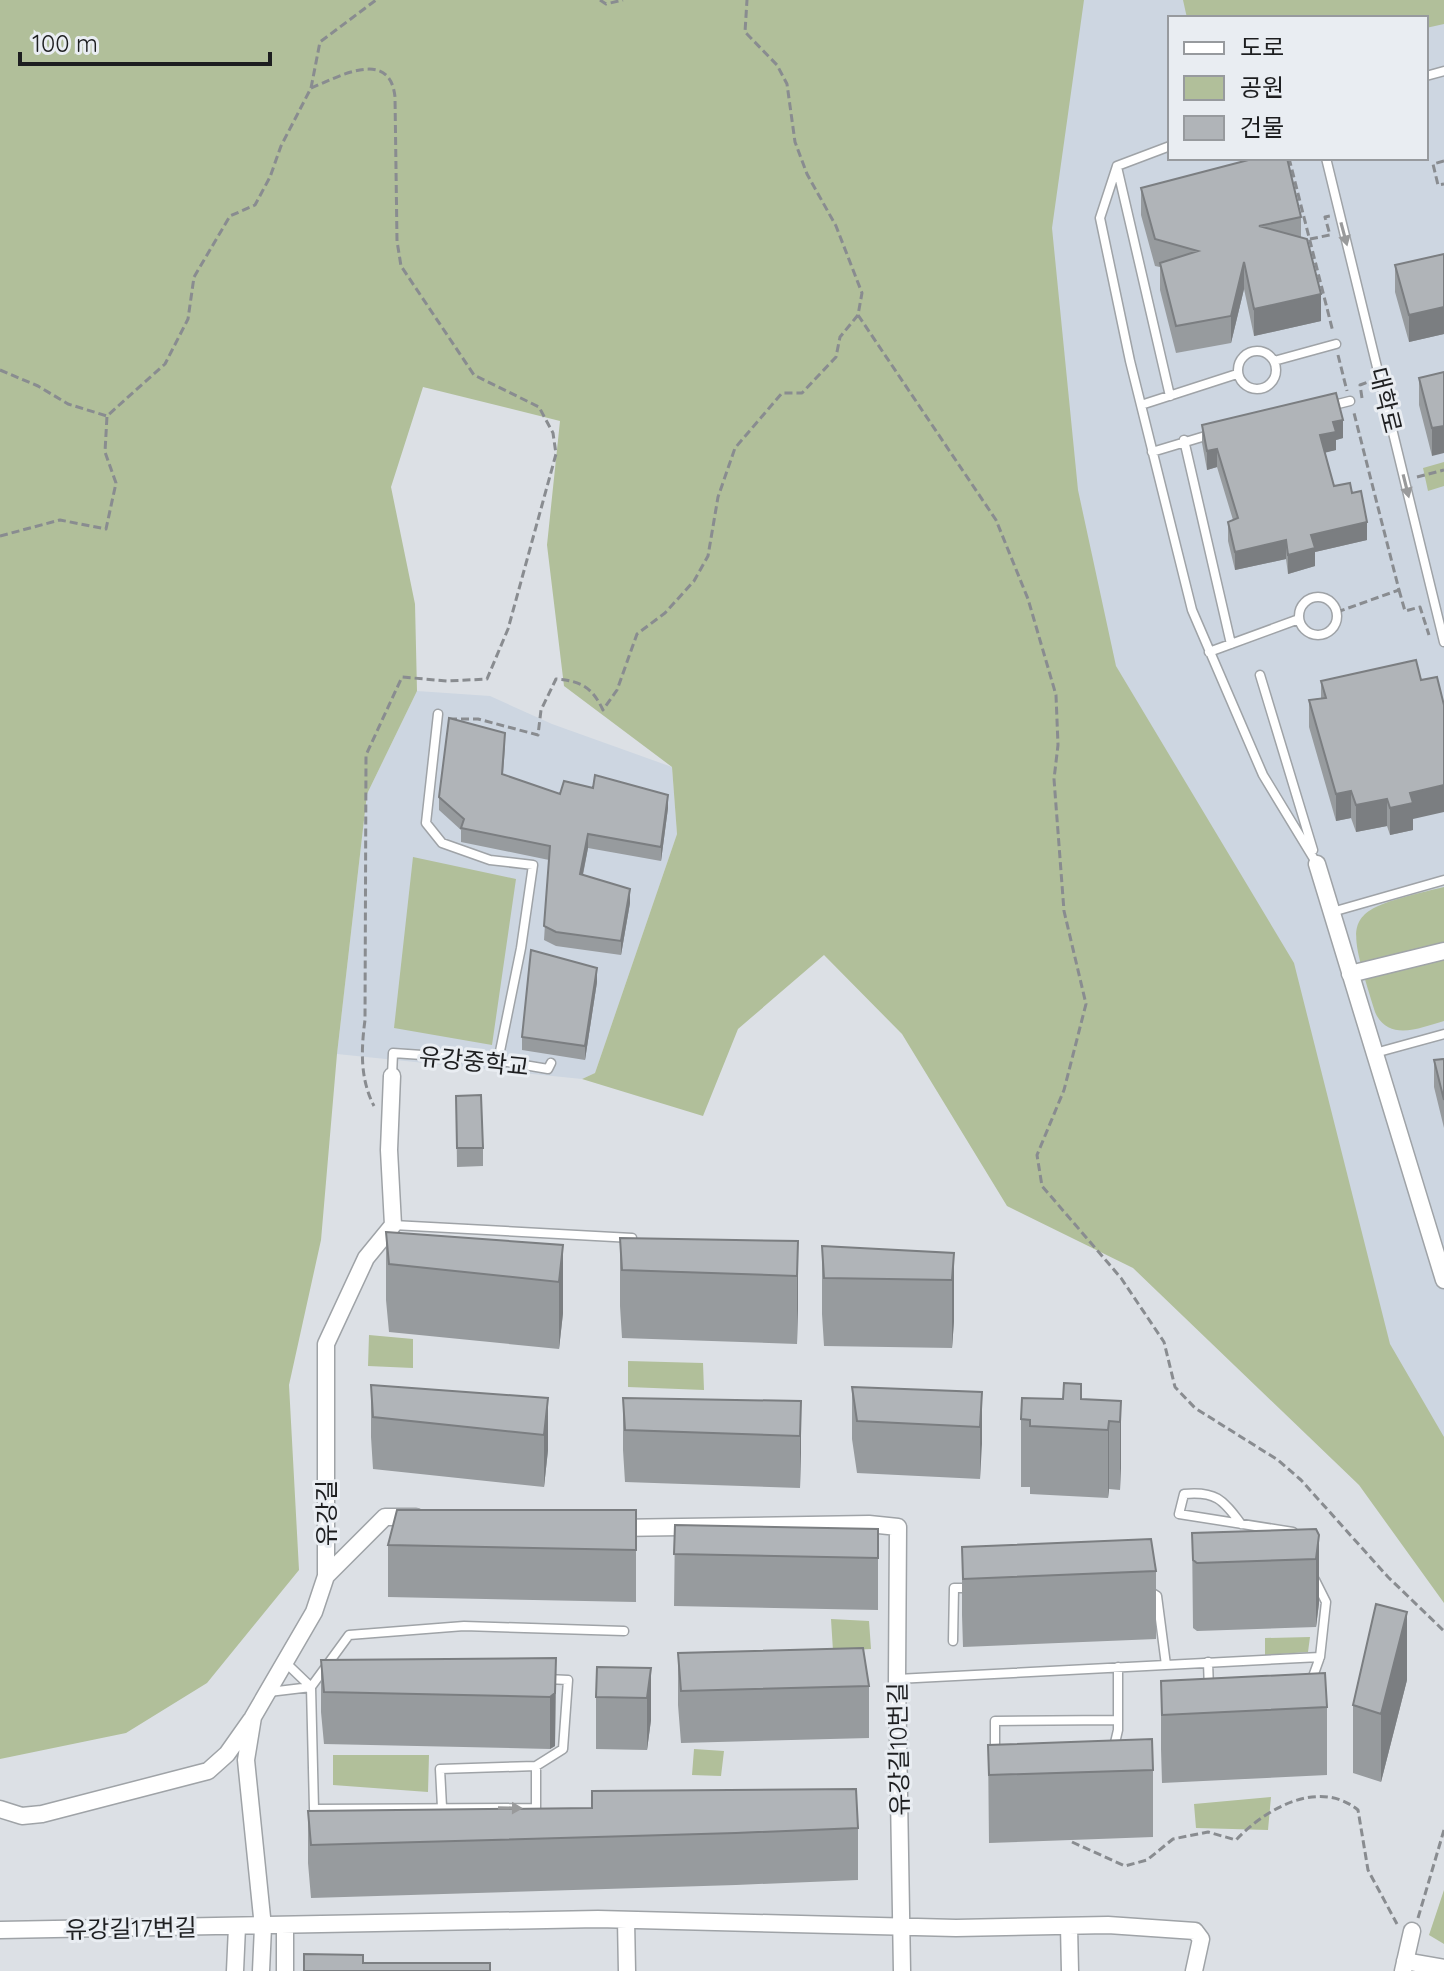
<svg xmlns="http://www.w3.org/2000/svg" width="1444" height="1971" font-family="Quicksand,'Noto Sans KR',sans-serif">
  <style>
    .built { fill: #cdd6e1; fill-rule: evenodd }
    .green { fill: #b1bf9a }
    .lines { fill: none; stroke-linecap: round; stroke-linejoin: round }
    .lane-casing { stroke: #9fa3a7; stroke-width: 11 }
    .street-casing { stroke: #9fa3a7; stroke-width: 19 }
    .path { stroke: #898c90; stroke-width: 3; stroke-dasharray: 8 4; stroke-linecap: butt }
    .lane { stroke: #fff; stroke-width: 8 }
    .street { stroke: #fff; stroke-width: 16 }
    .wall { fill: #979b9e }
    .shaded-wall { fill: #7b7e81 }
    .building { fill: #b0b4b8; stroke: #7b7e81; stroke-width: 2 }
    .oneway { fill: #999a9b }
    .labels { text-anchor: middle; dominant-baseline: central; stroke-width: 6; stroke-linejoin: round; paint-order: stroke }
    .street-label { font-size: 24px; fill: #1d1e20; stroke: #e9edf2 }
  </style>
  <rect width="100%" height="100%" fill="#dce0e5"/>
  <!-- built -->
  <path class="built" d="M937,0H1444V1559L945,616ZM1170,18H1426V158H1170Z
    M417,691L490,696L552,724L672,767L677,834L595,1073L582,1079L337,1054L367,794Z"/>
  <!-- green -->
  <path class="green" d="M0,0H1084L1052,228L1078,490L1116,666L1294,963L1390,1344L1444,1437V1603L1359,1485L1133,1268L1007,1206L902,1034L824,955L738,1029L703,1116L582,1079L595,1073L677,834L672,767L564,686L547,545L560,421L423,387L391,487L415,604L417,691L367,794L337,1054L321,1240L289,1385L299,1570L207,1683L126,1733L0,1759Z
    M1183,0H1444V24L1426,28V18H1187Z
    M1444,462V486L1428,491L1423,468Z
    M413,857L516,879L492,1045L394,1028Z
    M1444,887V1021C1420,1028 1388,1042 1375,1012C1345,913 1340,912 1444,887Z
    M369,1335L413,1339V1368L368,1366Z
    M628,1361L703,1363L704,1390L628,1387Z
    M831,1619L869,1621L871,1649L833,1651Z
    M1310,1637L1308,1652L1265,1655V1638Z
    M694,1749L724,1751L721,1776L692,1775Z
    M333,1755H429L428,1792L333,1785Z
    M1271,1797L1268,1830L1196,1828L1194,1804Z
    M1444,1890V1944L1429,1935Z"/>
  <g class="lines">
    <!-- lane casing -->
    <g class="lane-casing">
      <path id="lane" d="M1426,76L1444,71
        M1326,158L1444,642
        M1117,166L1100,218L1130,361L1192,610L1263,775L1317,864
        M1117,166L1170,146
        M1117,167L1170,396
        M1238 370a19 19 0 1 1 38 0a19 19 0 1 1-38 0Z
        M1274,361L1336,344
        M1141,405L1237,374
        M1330,406L1350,401
        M1184,440L1231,644
        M1152,452L1212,434
        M1299 616a19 19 0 1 1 38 0a19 19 0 1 1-38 0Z
        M1209,652L1299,619
        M1260,675L1313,850
        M438,714L426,823L442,843L490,860L533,865L521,948L498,1061
        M1332,912L1444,880
        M1375,1053L1444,1034
        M392,1076L393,1053L495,1060L548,1069L551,1063
        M393,1225L632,1238
        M1241,1524C1223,1499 1215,1491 1184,1494L1179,1514L1293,1532
        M1149,1591L1157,1596L1166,1665
        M953,1641L954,1588H970
        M1208,1662L1209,1690
        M897,1679L1320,1657L1326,1602L1315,1580
        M1311,1682L1320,1657
        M269,1692L311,1687L286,1663
        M1114,1747L1118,1730V1667
        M995,1753V1721L1118,1720
        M536,1766V1808L314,1809L311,1687L349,1635L464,1626L624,1631
        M442,1807L440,1769L536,1766L563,1749L568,1680L547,1679"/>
    </g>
    <!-- street casing -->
    <g class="street-casing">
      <path id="street" d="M1317,864L1444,1280
        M1350,974L1444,951
        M615,1528L869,1524L898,1527L897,1679L902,1971
        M326,1576L385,1517H416
        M0,1809L22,1816L42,1814L208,1771L227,1754L251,1720
        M626,1920L627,1971
        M1069,1926L1070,1971
        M285,1927V1971
        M0,1930L598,1919L956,1928L1108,1925L1195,1931L1201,1939L1194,1971
        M1405,1961L1444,1968
        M235,1971L237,1927
        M261,1971L263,1927L246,1760L253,1717L314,1612L326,1576V1344L366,1258L393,1225L389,1150L392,1076
        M1403,1971L1412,1931"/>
    </g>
    <!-- path -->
    <path class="path" d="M600,0L606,4L623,0
      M311,88C340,76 390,48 395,97L397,241L401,266L474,375L539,407L553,433L556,454L508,629L487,679L447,681L402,677L366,755L365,1020C361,1050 360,1079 374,1106
      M1289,158L1333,332
      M1444,161L1433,164L1438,185L1444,184
      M1310,239L1330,235L1325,217L1330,216
      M858,315L996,520L1028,599L1056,695L1058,745L1054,779L1064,911L1086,1004L1064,1090L1037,1155L1042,1186L1121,1278L1164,1342L1175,1387L1195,1408L1278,1460L1301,1480L1388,1577L1444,1631
      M1338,355L1347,391
      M0,370L38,386L68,404L107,416L165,364L188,319L194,277L230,216L255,205L270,177L281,146L311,88L320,42L376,0
      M1362,398L1360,385L1368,382
      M1417,477L1444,470
      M0,536L60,520L106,529L116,483L105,452L107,416
      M1399,590L1405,611L1420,607L1429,635
      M1337,612L1399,590L1354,413
      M449,719H478L538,735L541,710L556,679C581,681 592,687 603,710L617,690L637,634L665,613L694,581L708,556L718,497L735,448L782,393H802L836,357L840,337L858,315L862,293L836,226L807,174L795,142L787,84L777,65L745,32L747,0
      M1072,1842L1125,1866L1147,1860L1173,1839L1208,1832L1236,1840C1265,1809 1319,1778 1358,1810L1368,1870L1397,1924
      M1418,1918L1444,1830"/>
    <!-- lane -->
    <use href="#lane" class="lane"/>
    <!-- street -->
    <use href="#street" class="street"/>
  </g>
  <!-- wall -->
  <path class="wall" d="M1141,188L1301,217V237L1321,321L1254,336L1244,289L1231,343L1176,353L1160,290V267L1155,266L1141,215Z
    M1444,254V334L1409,342L1395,292V265Z
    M1444,372L1432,456L1419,405V378Z
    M1202,425L1343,438L1336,440V450L1325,452L1334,486L1352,493L1367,540L1315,552V566L1288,574L1286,559L1235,570L1228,541V522L1233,520L1217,467L1207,470L1202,443Z
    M1321,681L1413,819V830L1390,835L1387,826L1356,832L1351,818L1336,821L1309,727V700L1321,698Z
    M505,747L503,774L560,794L668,808L661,861L588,848L583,875L630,903L621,955L556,946L544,940L549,860L461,842V830L439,810V797Z
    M597,982L585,1060L522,1050V1037Z
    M1444,1058V1128L1434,1087V1060Z
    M456,1096L483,1148V1166L457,1167Z
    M386,1232L563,1245V1313L559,1349L389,1332L386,1300Z
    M620,1238L798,1241L797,1344L622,1338L620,1306Z
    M822,1246L954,1253V1321L952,1348L824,1346L822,1314Z
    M371,1385L548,1398V1450L544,1487L373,1469L371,1437Z
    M852,1387L982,1392L980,1479L857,1473L852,1439Z
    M623,1398L801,1401L800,1488L625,1482L623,1450Z
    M1081,1399L1121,1401L1120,1490L1109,1489L1108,1498L1030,1494V1487H1021V1419Z
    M636,1510V1602L388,1597V1545Z
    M675,1525L878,1529V1610L674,1606Z
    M1316,1529L1319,1603L1316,1627L1197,1631L1193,1628L1192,1533Z
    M962,1547L1156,1571V1639L963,1647L962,1615Z
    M678,1653L869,1686V1738L681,1743L678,1705Z
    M556,1658L555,1746L550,1749L324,1744L321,1712V1660Z
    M651,1668V1720L647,1750L596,1749V1697Z
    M1407,1680L1381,1782L1353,1773V1705Z
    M1161,1681L1327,1707V1775L1162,1783L1161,1749Z
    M988,1745L1153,1770V1837L989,1843Z
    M308,1811L858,1828V1880L736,1885L311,1898L308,1863Z"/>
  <!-- shaded-wall -->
  <path class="shaded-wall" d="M1244,262V289L1231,343V316Z
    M1321,294V321L1254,336V309Z
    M1444,307V334L1409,342V315Z
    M1343,420V438L1336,440V450L1320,454V435L1333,422Z
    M1444,426V453L1432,456V428Z
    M1217,449V467L1207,470V451Z
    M1367,522V540L1315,552V566L1288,574V555L1311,535Z
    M1286,540V559L1235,570V552Z
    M1444,770V812L1413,819V830L1390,835V808Z
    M1351,791V818L1336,821V794Z
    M668,795V808L661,861V847Z
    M1387,799V826L1356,832V805Z
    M588,834V848L580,888V874Z
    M630,889V903L621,955V941Z
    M597,968V982L585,1060V1046Z
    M798,1241V1309L797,1344V1276Z
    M563,1245V1313L559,1349V1282Z
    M954,1253V1321L952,1348V1280Z
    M982,1392V1444L980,1479V1427Z
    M548,1398V1450L544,1487V1435Z
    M801,1401V1453L800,1488V1436Z
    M1121,1401V1468L1120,1490V1422Z
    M1109,1421V1489L1108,1498V1430Z
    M1319,1535V1603L1316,1627V1559Z
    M1407,1612V1680L1381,1782V1714Z
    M556,1658L555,1746L550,1749V1697Z
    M651,1668V1720L647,1750V1698Z"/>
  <!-- building -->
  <path class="building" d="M1256,158H1287L1301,217L1259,226L1307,239L1321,294L1254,309L1244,262L1231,316L1176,326L1160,263L1198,251L1155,239L1141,188Z
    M1444,254V307L1409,315L1395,265Z
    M1444,372V426L1432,428L1419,378Z
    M1336,393L1343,420L1333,422L1336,432L1320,435L1334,486L1350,483L1352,493L1361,491L1367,522L1311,535L1315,548L1288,555L1286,540L1235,552L1228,522L1238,518L1217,449L1207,451L1202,425Z
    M1416,660L1421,680L1437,677L1444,705V785L1410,793L1413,803L1390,808L1387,799L1356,805L1351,791L1336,794L1309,700L1326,698L1321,681Z
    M449,718L505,733L502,774L560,794L564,781L593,788L595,775L668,795L661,847L588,834L580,874L630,889L621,941L556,932L544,926L550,846L461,828L464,819L439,797Z
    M531,950L597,968L585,1046L522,1037Z
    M1444,1059V1100L1434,1060Z
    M481,1095L483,1148H457L456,1096Z
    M386,1232L563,1245L559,1282L389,1264Z
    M620,1238L798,1241L797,1276L622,1270Z
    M822,1246L954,1253L952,1280L824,1278Z
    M1064,1383L1081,1384V1399L1121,1401L1120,1422L1109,1421L1108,1430L1030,1426V1420L1021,1419L1022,1398L1063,1399Z
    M371,1385L548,1398L544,1435L373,1417Z
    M852,1387L982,1392L980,1427L857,1421Z
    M623,1398L801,1401L800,1436L625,1430Z
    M397,1510H636V1550L388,1545Z
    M675,1525L878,1529V1558L674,1554Z
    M1316,1529L1319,1535L1316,1559L1197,1563L1193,1560L1192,1533Z
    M1151,1539L1156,1571L963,1579L962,1547Z
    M1376,1604L1407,1612L1381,1714L1353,1705Z
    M863,1648L869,1686L681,1691L678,1653Z
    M556,1658L555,1693L550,1697L324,1692L321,1660Z
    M597,1667L651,1668L647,1698L596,1697Z
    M1325,1673L1327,1707L1162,1715L1161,1681Z
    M1152,1739L1153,1770L989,1775L988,1745Z
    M856,1789L858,1828L736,1833L311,1845L308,1811L592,1808V1791Z
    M304,1954L363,1955V1963H490V1971H304Z"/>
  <!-- one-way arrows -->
  <defs><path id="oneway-solid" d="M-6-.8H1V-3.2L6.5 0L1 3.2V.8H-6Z" transform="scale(2)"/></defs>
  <g class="oneway">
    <use href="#oneway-solid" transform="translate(1344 234) rotate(75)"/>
    <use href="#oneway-solid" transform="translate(1406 486) rotate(76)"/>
    <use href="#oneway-solid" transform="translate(510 1808) rotate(1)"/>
  </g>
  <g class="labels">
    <!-- street labels -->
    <g class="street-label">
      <text transform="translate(1386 400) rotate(76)">대학로</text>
      <text transform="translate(474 1061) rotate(6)">유강중학교</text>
      <text transform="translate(326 1513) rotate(-90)">유강길</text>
      <text transform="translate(898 1749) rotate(-91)">유강길10번길</text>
      <text transform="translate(131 1928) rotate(-1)">유강길17번길</text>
    </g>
  </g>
  <!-- legend -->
  <rect x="1168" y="16" width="260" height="144" fill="#e9edf2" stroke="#979a9e" stroke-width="2"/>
  <rect x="1184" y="42" width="40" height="12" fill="#ffffff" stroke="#979a9e" stroke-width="2"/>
  <text x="1240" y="56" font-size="24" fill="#1d1e20">도로</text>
  <rect x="1184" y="76" width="40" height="24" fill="#b1bf9a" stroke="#979a9e" stroke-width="2"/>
  <text x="1240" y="96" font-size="24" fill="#1d1e20">공원</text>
  <rect x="1184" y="116" width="40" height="24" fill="#b0b4b8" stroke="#979a9e" stroke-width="2"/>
  <text x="1240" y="136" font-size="24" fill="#1d1e20">건물</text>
  <!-- scale -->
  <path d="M20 52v12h250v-12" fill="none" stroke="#1d1e20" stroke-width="4"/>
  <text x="32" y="52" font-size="24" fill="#1d1e20" stroke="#e9edf2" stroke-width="6" paint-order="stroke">100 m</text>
</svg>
